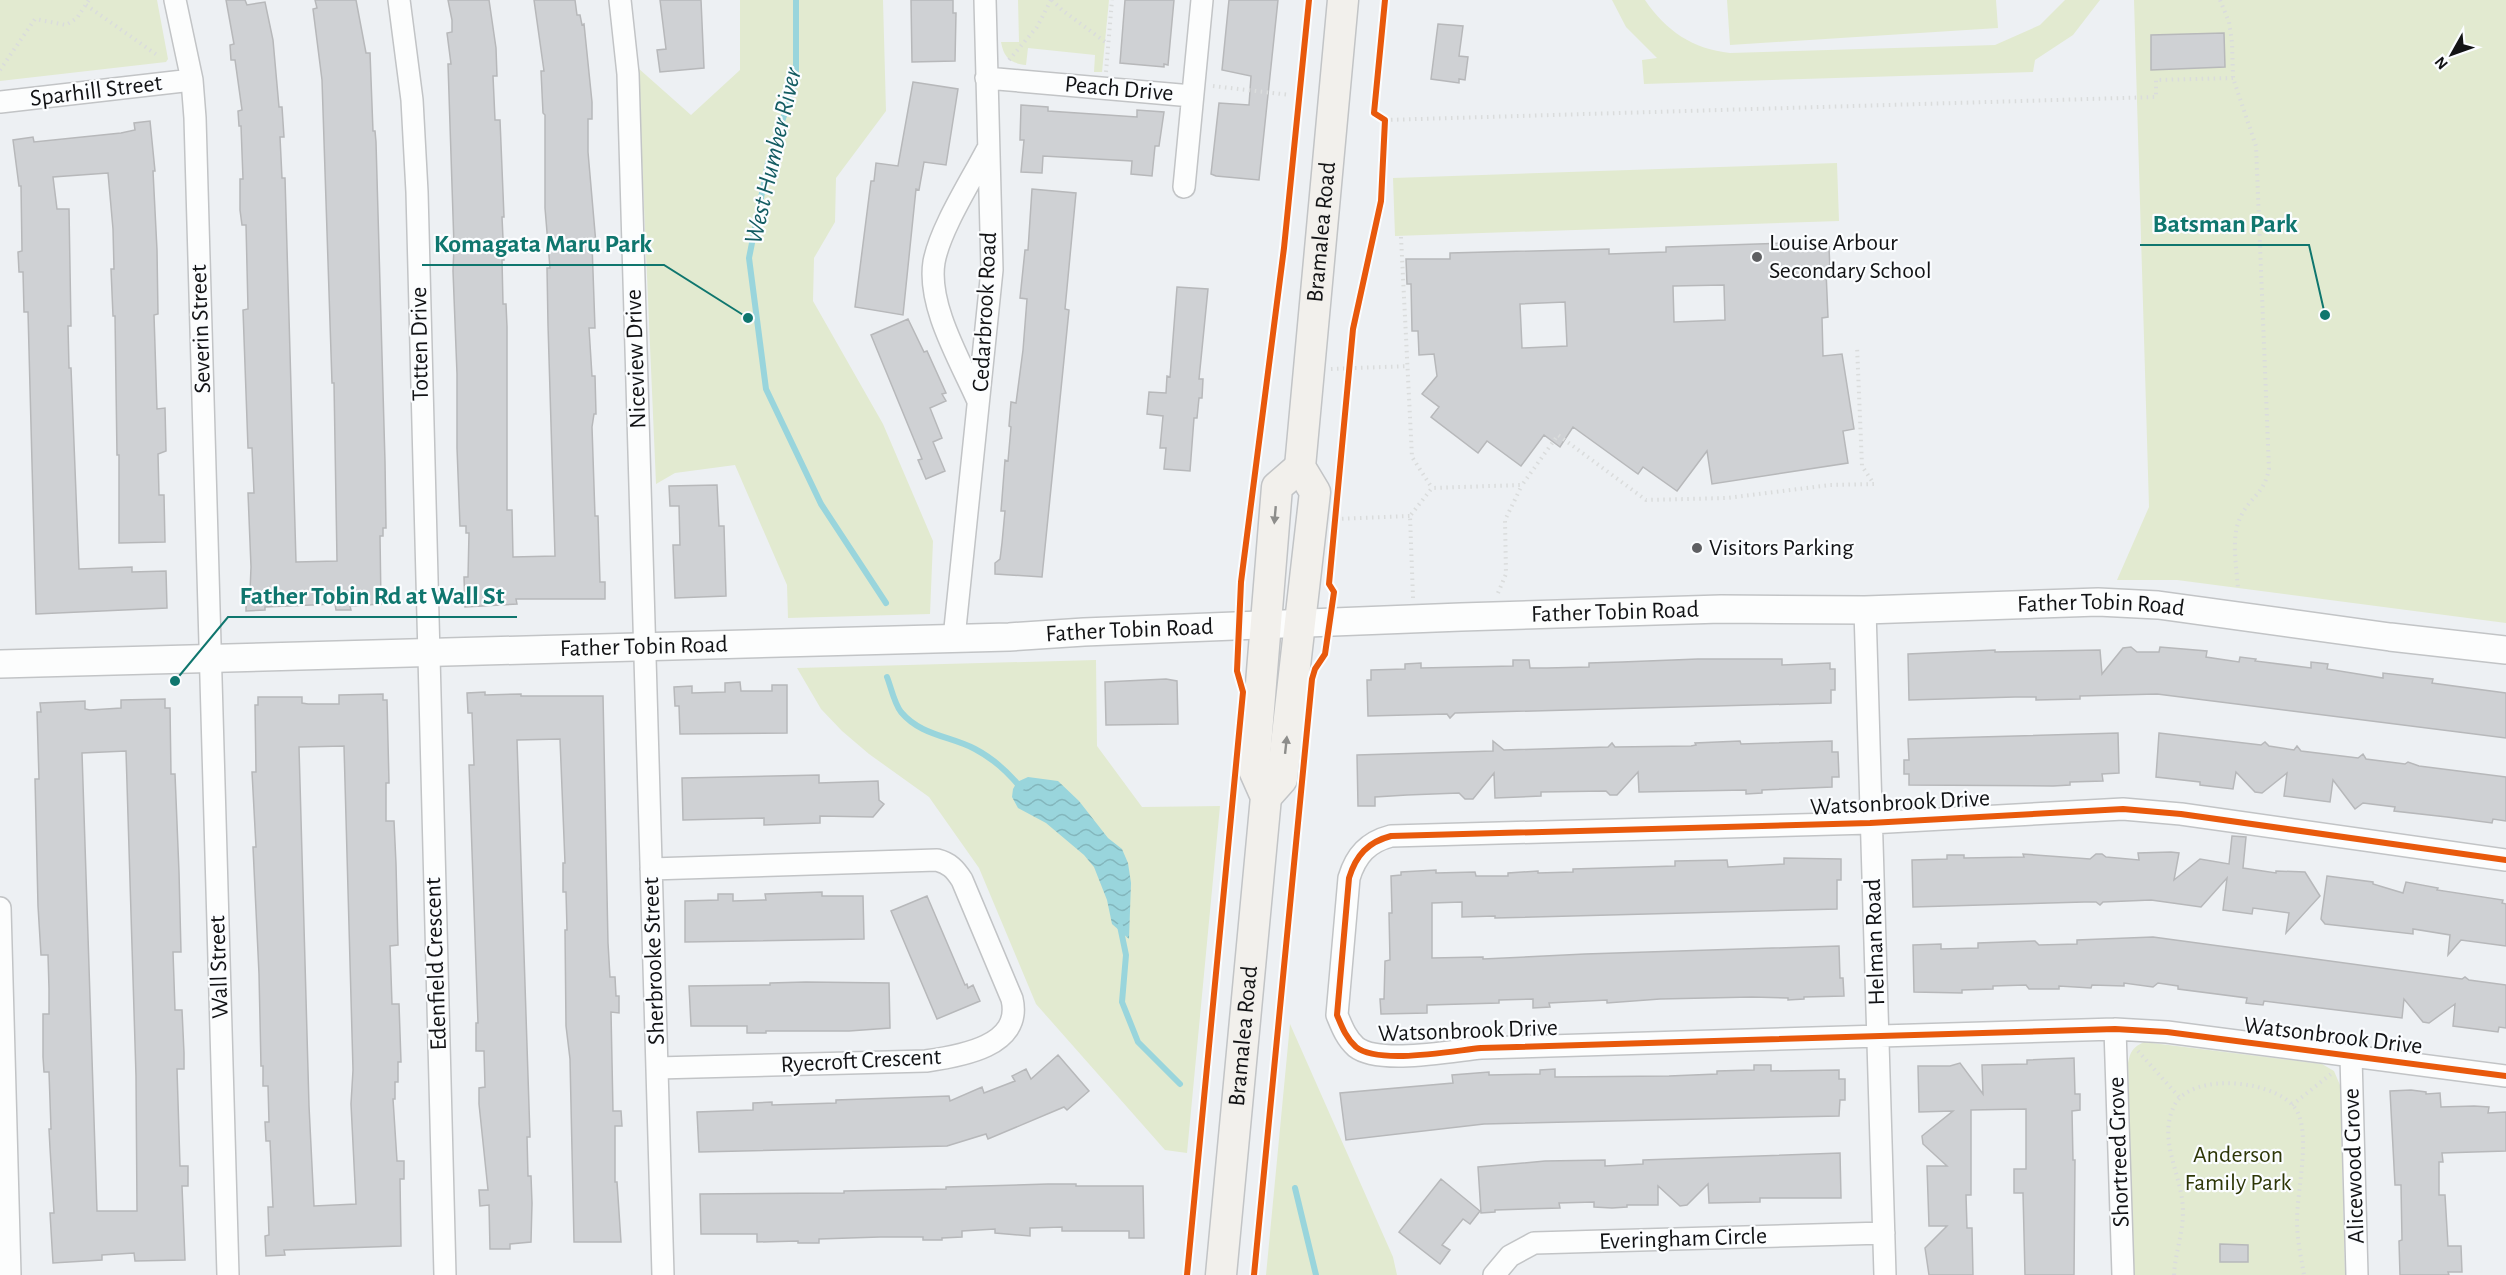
<svg xmlns="http://www.w3.org/2000/svg" width="2506" height="1275" font-family="'Alegreya Sans',sans-serif">
  <style>
    .green { fill: #e2ead0 }
    .water { fill: url(#water-waves) }
    .lines { fill: none; stroke-linecap: round; stroke-linejoin: round }
    .stream { stroke: #99d5dc; stroke-width: 6 }
    .building { fill: #cfd1d4; stroke: #b7b8ba; stroke-width: 1.5; fill-rule: evenodd }
    .minor-casing { stroke: #c2c4c6; stroke-width: 24 }
    .tertiary-casing { stroke: #c2c4c6; stroke-width: 30 }
    .secondary-casing { stroke: #c2c4c6; stroke-width: 33 }
    .path { stroke: #dadcdc; stroke-width: 4; stroke-dasharray: 1.5 4.5; stroke-linecap: butt }
    .minor { stroke: #fcfdfd; stroke-width: 21 }
    .tertiary { stroke: #fcfdfd; stroke-width: 27 }
    .secondary { stroke: #f2f0ec; stroke-width: 30 }
    .cycleway-casing { stroke: #fbfdff; stroke-width: 10 }
    .cycleway { stroke: #e8590c; stroke-width: 6 }
    .oneway { fill: #8d8d8b }
    .poi-dot { fill: #5f6063; stroke: #fbfdff; stroke-width: 2 }
    .labels { text-anchor: middle; dominant-baseline: central; stroke-width: 4.5; stroke-linejoin: round; paint-order: stroke }
    .street-label { font-size: 24px; fill: #121315; stroke: #fbfdff }
    .poi-label { font-size: 24px; fill: #121315; stroke: #fbfdff; text-anchor: start }
    .park-label { font-size: 24px; fill: #2d3606; stroke: #fbfdff }
    .water-label { font-size: 26px; font-style: italic; fill: #135c62; stroke: #fbfdff }
    .leader { fill: none; stroke: #0f766e; stroke-width: 2 }
    .callout-dot { fill: #0f766e; stroke: #fbfdff; stroke-width: 2 }
    .callout-label { font-size: 26px; text-anchor: middle; font-weight: bold; fill: #0f766e; stroke: #fbfdff; stroke-width: 4.5; stroke-linejoin: round; paint-order: stroke }
  </style>
  <defs>
    <pattern id="water-waves" width="16" height="10" patternUnits="userSpaceOnUse" patternTransform="scale(1.5)"><rect width="16" height="10" fill="#99d5dc"/><path d="M0 5q4-4 8 0t8 0" fill="none" stroke="#83b6bc"/></pattern>
  </defs>
  <rect width="100%" height="100%" fill="#edf0f3"/>
  <!-- green -->
  <path class="green" d="M0,0H157L168,59L166,62L0,81Z
    M740,0H883L886,111L836,178L835,222L814,258L813,301L883,424L933,541L930,614L788,618L787,585L735,465L675,473L656,484L638,68L691,115L740,70Z
    M1018,0H1109L1102,72H1094L1095,55L1028,48L1026,65C1010,63 1004,58 1001,42H1019Z
    M1612,0H1645C1666,31 1693,49 1730,53L1995,45L2040,25L2065,0H2100L2073,35L2035,60L2033,72L1644,84L1642,60L1657,58L1626,27Z
    M1727,0H1996L1998,28L1730,45Z
    M2134,0H2506V623L2177,580H2117L2149,507Z
    M1837,163L1839,221L1395,236L1393,178Z
    M1096,660L1097,746L1142,807L1220,806L1187,1153L1165,1150L1036,1004L979,868L929,797L869,754L842,731L821,709L797,668Z
    M1290,1024L1393,1257L1397,1275H1266Z
    M2144,1042L2322,1064L2334,1071L2340,1085L2345,1275H2134L2128,1063C2130,1052 2133,1047 2144,1042Z"/>
  <!-- water -->
  <path class="water" d="M1028,777L1058,781L1079,801L1108,838L1122,849L1128,863L1131,883L1129,939L1112,924L1107,900L1094,867L1084,855L1046,823L1018,808L1012,797L1013,789L1017,782Z"/>
  <g class="lines">
    <!-- stream -->
    <path class="stream" d="M796,0V80L768,163L749,258L766,389L821,504L886,603
      M887,677C891,687 894,703 901,712C921,736 951,736 975,749C994,759 1008,772 1021,788
      M1120,926L1126,955L1122,1002L1138,1042L1180,1084
      M1295,1188L1316,1275"/>
  </g>
  <!-- building -->
  <path class="building" d="M226,0H245L247,5L265,2L273,40L279,107H282L284,137H280L282,178H285L296,562L337,561L334,383H332L322,80L313,9L317,8L315,0H356L366,53H370L373,131H375L376,142L385,462L386,528H383V536H380L381,604L350,606L351,610H336L335,604L265,607V610L246,611V592H250L251,567L248,493H254L252,448H248L243,310L248,309L246,225H242L240,210V179H243L241,126H239L238,111L242,110L235,60H231L230,45L234,44Z
    M448,0H489L496,48L497,76H493L495,120H500L504,217H502L504,260H502L503,304H506L507,327V510H512L513,557L555,556L548,325L547,268H550L545,208V115L543,113L541,71H544L534,0H575L577,15H580L582,25L584,24L592,102V119H588V152L596,244H592L595,328H589L592,376H595L596,414H594L592,427L595,516H598L600,582H605V599H516L517,604L465,607L464,577H468L469,533H466V526H460L457,448V374L453,271L454,246L448,64H451L447,33L452,32V20Z
    M660,0H701L704,68L660,72L657,50L666,49Z
    M911,0H953V13H956L955,61L912,62Z
    M1125,0H1174L1168,65L1164,64V67L1120,63Z
    M1229,0H1278L1259,180L1216,176L1211,174L1219,103L1249,105L1251,76L1222,70Z
    M1438,24L1463,26L1459,56L1468,57L1465,80L1459,79V83L1431,79Z
    M2224,33L2225,67L2151,70V35Z
    M913,82L958,89L946,165L924,162L919,190L916,189L903,315L855,307L871,181H874L876,163L898,166Z
    M1021,105L1048,107V111L1137,117V110L1164,112L1159,146H1155L1152,176L1131,174L1132,161L1043,156L1042,173L1021,172L1024,140H1020Z
    M150,121L155,171H153L157,250L158,314L154,315L157,409L165,408L166,451L158,454L159,495H164L165,542L119,543V455H117L115,316H113L111,269H114L113,229L108,173L53,177L57,209H69L71,326H68L69,368H71L79,569L132,567V572L166,571L167,608L36,614L28,312H24L23,272H19L18,252L22,251L21,186H19L13,140L33,137L34,142L121,133L135,130L134,123Z
    M1032,189L1076,193L1065,309L1069,310L1042,577L995,574V563L1000,559L1002,543L1005,511H1001L1005,460L1008,461L1011,427L1009,426L1011,402L1016,403L1023,350L1027,299L1020,298L1025,250H1028Z
    M1785,243V248L1829,247L1830,271H1826L1828,317L1822,318L1823,356L1842,354L1854,429L1843,431L1848,463L1712,484L1707,451L1677,491L1643,467L1638,474L1573,427L1560,447L1544,435L1521,466L1487,441L1478,453L1431,417L1439,407L1422,394L1437,376L1434,354L1419,355L1418,331H1412L1411,284H1407L1406,259H1450V253L1609,249V254L1666,252V247ZM1724,285L1725,320L1674,322L1673,286ZM1565,302L1567,346L1522,348L1520,304Z
    M1177,287L1208,289L1199,379H1203L1202,398H1199L1197,418H1194L1190,471L1164,469L1166,448H1160L1163,416L1147,414L1149,392L1166,393L1167,376L1170,377Z
    M908,319L924,352L927,351L946,393L942,394L946,401L930,408L942,438L933,442L945,471L926,479L918,460L922,459L871,335Z
    M717,485L719,526H724L726,596L675,598L673,545H680L679,506H670L669,486Z
    M2131,647L2137,652H2159L2160,647L2207,651L2206,657L2239,662L2240,657L2256,659L2255,661L2311,668V662L2328,664L2327,669L2383,678V673L2433,679L2432,683L2506,693V738L2157,694L2080,696V699L2036,700V697H2015L1909,700L1908,654L1995,650V652L2100,650L2102,674L2123,648Z
    M1698,659H1782V665L1830,663V669H1835V690H1831V703L1455,713L1450,718L1447,714L1368,716L1367,680H1371V670L1405,669V664L1421,663V668L1513,666V660H1529L1530,668H1547L1589,667V663L1622,662Z
    M1166,679L1177,681L1178,724L1106,725L1105,682Z
    M740,682L741,691H772V685H787V733L680,734L679,706H675L674,687L692,686V693L725,692V683Z
    M485,692V695L521,694V696H603L608,943L610,977H615L616,996H619V1013L611,1012L613,1111H621L622,1126H615V1182H617L621,1242H574L570,1059L566,1026L565,930H567L566,892H563V863H565L560,739L517,740L530,1137H527L528,1176H531L532,1203L531,1242L510,1244V1249H490L489,1205L480,1206L479,1190H488L479,1104V1088L485,1087L484,1051H476V1023H478L469,765H474L472,713H468L467,693Z
    M383,694V700H387L389,783H386V821H394L396,864L398,945L390,946L392,1004H399L401,1062H398V1082H395V1099H393L397,1161H404V1179H400L401,1246L284,1250L285,1255L266,1256L265,1236L269,1235L268,1207H273L270,1141H266L265,1122H269L268,1086H263V1066H261L259,974L253,847H256L252,772H256L255,705H258V697H302V703L308,704H339V695ZM344,746L353,1070L351,1104L356,1204L314,1206L309,1106L299,747Z
    M165,699V708H170L171,774H175L179,872L181,952H173L175,1010H182L184,1053V1069H177L180,1166H188V1186H182L185,1260L135,1261L134,1253L102,1255V1260L53,1263L50,1213H54L50,1148L49,1129H51L49,1072H44L43,1057V1014H49V989L48,955H41L38,906L35,779H39L37,712H41L40,703L85,701V709L90,710L121,708V700ZM126,751L136,1076L137,1211H97L82,753Z
    M2118,733L2119,773L2102,774L2103,781L2070,782V785L2053,786L1909,785V774H1904V760H1909L1908,739Z
    M2159,733L2261,745L2265,742L2269,746L2294,750L2297,746L2301,751L2358,758L2363,754L2366,759L2405,764L2408,762L2419,766L2506,777V821L2493,819L2492,823L2447,817L2394,811L2395,807L2363,803L2355,809L2333,780L2330,802L2284,796L2287,773L2262,793L2255,792L2236,772L2233,789L2200,785V782L2156,777Z
    M1493,741L1504,750L1608,747L1612,743L1615,747L1691,746L1696,745L1695,743L1740,741L1741,744L1832,741V752H1838L1839,777H1832V787L1762,790V793L1746,794V790L1639,792L1638,772L1617,795H1610L1606,791L1541,792V796L1495,798L1494,773L1473,799H1465L1459,793L1407,795L1375,797V806H1358L1357,755L1493,751Z
    M819,775V783L878,781L879,800L884,804L873,817L820,816V823L764,825V818L683,820L682,778Z
    M2232,836L2246,837L2243,868L2276,873V871L2305,872L2320,896L2286,933L2289,913L2253,908L2252,914L2223,910L2227,878L2201,907L2151,900L2103,902L2100,905L2096,902H2084L1913,907L1912,860L1947,859V855H1964V858L2024,857L2023,854L2090,859L2096,854H2102L2106,857L2139,860L2138,853L2171,852L2179,853L2174,880L2200,859L2229,864Z
    M1784,858L1841,859V880H1837V909L1495,918V916L1462,917V902L1432,903V958L1483,957V959L1585,954L1839,946L1840,978H1843L1844,996L1804,997V999L1788,1000V998L1752,997L1660,999L1607,1003V1000L1549,1003L1550,1007L1533,1008V999L1499,1000V1003L1427,1005V1013L1381,1014L1380,999H1384L1385,961L1390,960L1389,913H1392L1391,876L1401,875V872L1436,870V873L1475,872L1476,876H1508V873L1538,871V873L1573,872V869L1675,866V861L1727,860L1728,867L1784,864Z
    M2327,876L2373,882V884L2403,893L2406,882L2438,888L2437,890L2503,900L2502,903L2506,904V946L2461,940L2448,955L2450,935L2413,929V934L2325,924L2321,919Z
    M822,892V896H863L864,939L685,942V901L718,900V894H733V901L766,900L765,894Z
    M927,896L965,985L967,984L968,988L973,985L980,1001L937,1019L891,911Z
    M2153,937L2462,979L2465,977L2469,980L2506,985V1028L2499,1027L2498,1032L2453,1026L2455,1004L2429,1023L2423,1022L2404,999L2402,1018L2264,1001L2263,1005L2246,1003L2247,998L2178,989V986L2158,983L2153,987L2124,983V986L2092,985L2091,988L2059,986V989H2029L2026,985L1993,986V989L1962,990V993L1914,992L1913,945L1941,944V949L1978,948V943L2035,941L2039,945L2077,944V940Z
    M806,982L889,983L890,1028L849,1031H766V1033H747V1026H691L689,986L770,985V983Z
    M1058,1055L1089,1091L1067,1110L1064,1107L988,1139L986,1134L947,1146L699,1152L697,1112L753,1110V1103L772,1102V1105L836,1103V1100L949,1096L950,1101L982,1087L984,1093L1015,1081L1012,1076L1026,1069L1031,1079Z
    M2074,1058L2075,1094H2080V1110L2072,1111L2073,1160H2075L2074,1275H2025L2023,1193H2014V1169H2026V1109L1971,1110V1195H1966L1967,1228H1972L1973,1275H1929L1925,1248L1947,1226H1929L1927,1166H1947L1923,1144L1922,1136L1953,1111L1919,1112L1918,1066H1950L1960,1063L1983,1094L1982,1065L2027,1064V1060Z
    M1754,1065H1771V1071L1839,1070V1079H1845V1100H1840L1839,1116L1484,1124L1346,1140L1340,1093L1453,1083L1452,1075L1489,1072V1075L1540,1074V1070L1555,1069V1077L1669,1076L1717,1074V1071L1754,1070Z
    M2411,1090L2426,1092V1094L2440,1093L2441,1107L2474,1106L2489,1107L2488,1113L2506,1112V1151L2442,1153L2443,1162H2439V1195H2445L2448,1246H2461L2462,1272H2448L2449,1275H2400L2399,1241L2402,1240L2401,1185H2395L2390,1091Z
    M1840,1153L1841,1198H1760V1202L1709,1203L1708,1184L1687,1205L1680,1206L1658,1186V1205H1627V1207L1612,1208L1594,1207V1202L1559,1203L1560,1208L1495,1210V1212L1481,1213L1478,1167L1545,1161L1605,1160V1166L1643,1164V1160Z
    M1441,1179L1480,1211L1470,1224L1463,1219L1442,1245L1450,1250L1440,1264L1399,1232Z
    M1048,1184H1076V1186H1143L1144,1238H1129V1231H1062V1227L1030,1228V1236L995,1233V1229L962,1231V1237L942,1238V1240H923V1237H880L819,1239V1243H798V1241L757,1242V1234H701L700,1194L844,1193V1191L946,1189V1187Z
    M2220,1244L2248,1245V1262H2220Z"/>
  <g class="lines">
    <!-- minor casing -->
    <g class="minor-casing">
      <path id="minor" d="M175,0L192,80L195,118L228,1275
        M399,0L412,100L417,192L445,1275
        M620,0L628,74L663,1275
        M986,78L1192,96
        M0,102L192,80
        M1184,187L1202,0
        M978,401C961,362 927,306 934,262C940,229 971,181 987,150
        M1865,610L1885,1275
        M954,638L992,270L985,0
        M2506,860L2181,814L2123,809L1870,823L1391,836C1368,842 1356,855 1349,878L1337,1015C1342,1027 1346,1038 1356,1047C1379,1065 1451,1051 1481,1048L2115,1029L2167,1032L2506,1076
        M651,869L937,860C949,863 955,869 962,880L1012,999C1023,1046 961,1056 926,1061L657,1068
        M0,908L10,1275
        M2115,1029L2123,1275
        M2351,1057L2357,1275
        M1494,1275L1510,1256L1534,1243L1884,1233"/>
    </g>
    <!-- tertiary casing -->
    <g class="tertiary-casing">
      <g id="tertiary">
        <path id="s1" d="M0,664L1009,637L1084,632L1461,617L1721,609L1865,610L2098,602L2158,605L2390,637L2506,650"/>
      </g>
    </g>
    <!-- secondary casing -->
    <g class="secondary-casing">
      <g id="secondary">
        <path id="s2" d="M1266,797L1282,779L1315,492L1300,467L1343,0"/>
        <path id="s3" d="M1221,1275L1266,797L1254,770L1277,487L1300,467"/>
      </g>
    </g>
    <!-- path -->
    <path class="path" d="M1052,0L1062,10L1108,44
      M2220,0L2229,22L2232,42L2233,78L2256,146L2269,469C2264,494 2251,496 2241,516C2230,537 2237,567 2238,590
      M86,5L157,55
      M1009,60L1037,27L1051,0
      M0,70L35,19L66,25L77,18L89,0
      M1106,72L1112,0
      M1213,86L1290,95
      M1385,120L2156,97V80L2233,78
      M1401,237L1412,457L1432,488
      M1331,369L1409,366
      M1336,519L1410,516
      M1498,593L1506,574L1505,520L1522,485
      M1413,598L1410,516L1432,488L1522,485L1558,435L1646,500L1727,498L1830,485L1874,484L1862,466L1857,346
      M2138,1051L2179,1097
      M2292,1105L2331,1074
      M2174,1275C2175,1254 2183,1233 2183,1212C2183,1175 2157,1142 2174,1106C2191,1070 2283,1080 2298,1113C2310,1141 2297,1189 2297,1221C2297,1239 2301,1257 2304,1275"/>
    <!-- minor -->
    <use href="#minor" class="minor"/>
    <!-- tertiary -->
    <use href="#tertiary" class="tertiary"/>
    <!-- secondary -->
    <use href="#secondary" class="secondary"/>
    <!-- cycleway casing -->
    <g class="cycleway-casing">
      <path id="cycleway" d="M2506,860L2181,814L2123,809L1870,823L1391,836C1368,842 1356,855 1349,878L1337,1015C1342,1027 1346,1038 1356,1047C1379,1065 1451,1051 1481,1048L2115,1029L2167,1032L2506,1076
        M1187,1275L1243,692L1237,671L1241,582L1284,248L1309,0
        M1254,1275L1312,679L1315,669L1325,654L1334,592L1329,584L1353,329L1381,201L1385,120L1374,113L1385,0"/>
    </g>
    <!-- cycleway -->
    <use href="#cycleway" class="cycleway"/>
  </g>
  <!-- one-way arrows -->
  <defs><path id="oneway-solid" d="M-6-.8H1V-3.2L6.5 0L1 3.2V.8H-6Z" transform="scale(1.5)"/></defs>
  <g class="oneway">
    <use href="#oneway-solid" transform="translate(1275 515) rotate(95)"/>
    <use href="#oneway-solid" transform="translate(1286 745) rotate(-84)"/>
  </g>
  <!-- markers -->
  <g class="poi-dot">
    <circle cx="1757" cy="257" r="6"/>
    <circle cx="1697" cy="548" r="6"/>
  </g>
  <g class="labels">
    <!-- street labels -->
    <g class="street-label">
      <text transform="translate(1119 89) rotate(5)">Peach Drive</text>
      <text transform="translate(96 91) rotate(-7)">Sparhill Street</text>
      <text stroke="none"><textPath href="#s2" startOffset="578">Bramalea Road</textPath></text>
      <text transform="translate(985 312) rotate(-87)">Cedarbrook Road</text>
      <text transform="translate(201 329) rotate(-92)">Severin Street</text>
      <text transform="translate(420 344) rotate(-91)">Totten Drive</text>
      <text transform="translate(636 359) rotate(-92)">Niceview Drive</text>
      <text stroke="none"><textPath href="#s1" startOffset="2102">Father Tobin Road</textPath></text>
      <text stroke="none"><textPath href="#s1" startOffset="1616">Father Tobin Road</textPath></text>
      <text stroke="none"><textPath href="#s1" startOffset="1130">Father Tobin Road</textPath></text>
      <text stroke="none"><textPath href="#s1" startOffset="644">Father Tobin Road</textPath></text>
      <text transform="translate(1900 803) rotate(-3)">Watsonbrook Drive</text>
      <text transform="translate(1875 942) rotate(-92)">Helman Road</text>
      <text transform="translate(654 961) rotate(-92)">Sherbrooke Street</text>
      <text transform="translate(436 964) rotate(-92)">Edenfield Crescent</text>
      <text transform="translate(219 967) rotate(-92)">Wall Street</text>
      <text transform="translate(1468 1031) rotate(-2)">Watsonbrook Drive</text>
      <text stroke="none"><textPath href="#s3" startOffset="240">Bramalea Road</textPath></text>
      <text transform="translate(2333 1036) rotate(7)">Watsonbrook Drive</text>
      <text transform="translate(861 1061) rotate(-3)">Ryecroft Crescent</text>
      <text transform="translate(2119 1152) rotate(-92)">Shortreed Grove</text>
      <text transform="translate(2354 1166) rotate(-92)">Alicewood Grove</text>
      <text transform="translate(1683 1239) rotate(-2)">Everingham Circle</text>
    </g>
    <!-- poi labels -->
    <g class="poi-label">
      <text x="1769" y="243">Louise Arbour<tspan x="1769" dy="28">Secondary School</tspan></text>
      <text x="1709" y="548">Visitors Parking</text>
    </g>
    <!-- park labels -->
    <g class="park-label">
      <text x="2238" y="1155">Anderson<tspan x="2238" dy="28">Family Park</tspan></text>
    </g>
    <!-- water labels -->
    <g class="water-label">
      <text transform="translate(773 156) rotate(-77)">West Humber River</text>
    </g>
  </g>
  <!-- callouts -->
  <path class="leader" d="M2325 315L2309 245H2140M748 318L664 265H422M175 681L228 617H517"/>
  <g class="callout-dot">
    <circle cx="2325" cy="315" r="6"/>
    <circle cx="748" cy="318" r="6"/>
    <circle cx="175" cy="681" r="6"/>
  </g>
  <g class="callout-label">
    <text x="2225" y="232">Batsman Park</text>
    <text x="543" y="252">Komagata Maru Park</text>
    <text x="372" y="604">Father Tobin Rd at Wall St</text>
  </g>
  <!-- north arrow -->
  <g transform="translate(2452 54) rotate(230)" stroke="#fbfdff" stroke-width="4.5" paint-order="stroke">
  <path d="M0-4.5L10 22L0 15L-10 22Z" fill="#121315"/>
  <text y="-9" font-size="16" font-weight="bold" text-anchor="middle" fill="#121315">N</text>
  </g>
</svg>
